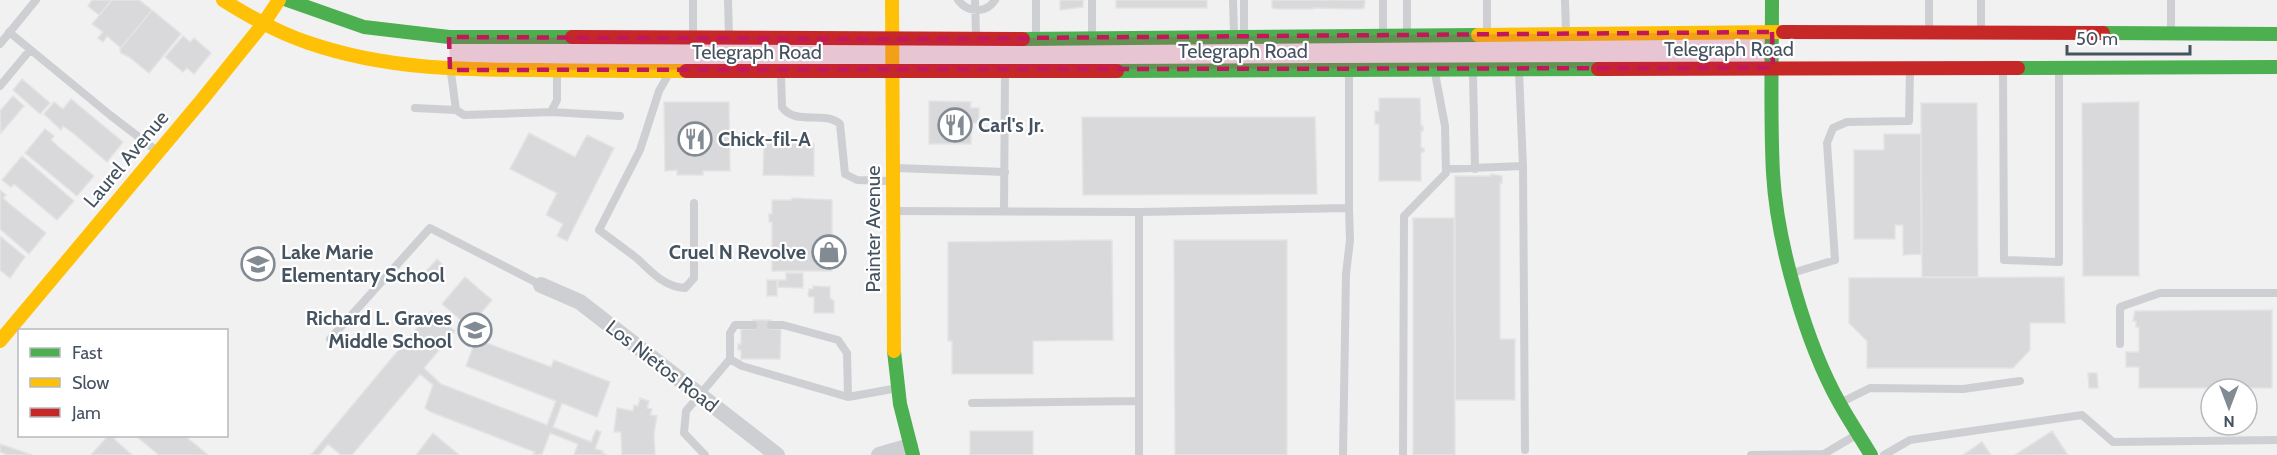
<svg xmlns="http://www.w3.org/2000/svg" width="2277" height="455" font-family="Cabin,sans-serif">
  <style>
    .building { fill: #d9d9db; stroke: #e3e3e4; stroke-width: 1.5 }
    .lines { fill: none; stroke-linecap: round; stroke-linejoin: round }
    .lane { stroke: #cdcfd2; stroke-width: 8 }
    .street { stroke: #cdcfd2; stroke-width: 16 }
    .fast { stroke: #4caf50; stroke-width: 14 }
    .slow { stroke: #ffc107; stroke-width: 14 }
    .jam { stroke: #c62828; stroke-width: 14 }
    .marked { fill: #c2185b; fill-opacity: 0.2; stroke: #c2185b; stroke-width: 4.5; stroke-dasharray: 12 8; stroke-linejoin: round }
    .labels { text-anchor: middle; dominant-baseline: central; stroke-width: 4.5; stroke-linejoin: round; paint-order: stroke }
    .street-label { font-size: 20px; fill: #455260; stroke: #fff }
    .poi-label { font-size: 20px; font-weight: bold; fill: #455260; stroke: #fff; text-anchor: start }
  </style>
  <rect width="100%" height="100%" fill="#f2f1f1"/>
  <!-- building -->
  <path class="building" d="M92,0H112L99,15L88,6Z
    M112,0H139L152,10L121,48L107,36L103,42L98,38L103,32L92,24Z
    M1060,0H1083V7L1060,10Z
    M1116,0H1207V8H1116Z
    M1272,0H1365L1364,8L1359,9L1313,8V9H1277L1272,8Z
    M152,10L181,34L149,73L129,57L121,53L120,49Z
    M183,36L190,42L194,38L211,53L194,74L187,68L183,72L165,57Z
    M22,79L50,103L40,114L13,90Z
    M13,96L24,106L1,133L0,111Z
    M1379,98H1420L1421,126H1423V131H1421V148H1424V152H1421V181H1379V124H1375V111H1379Z
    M71,99L123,142L107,162L73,133L63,126L61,130L44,114L54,102L63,109Z
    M929,101L971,102L970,108H979V123H971V144H929Z
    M664,102H729L730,171H703V175H677V170L665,171Z
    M2139,102V276H2083L2082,103Z
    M1921,103H1977L1978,277H1922Z
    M1082,117H1315L1317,194L1083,195Z
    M45,129L54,136L51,140L60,148L94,176L77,196L25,153Z
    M529,133L575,157L587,135L614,148L567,241L557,236L563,224L546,215L557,193L510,169Z
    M1884,134H1921V254L1903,255V225H1895V239H1854V150H1884Z
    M764,143L814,144V176L763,175Z
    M22,156L74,201L57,220L14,184L11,187L2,180Z
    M1491,174L1502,176V183H1500V339H1515V400H1455V176H1491Z
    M0,190L6,195L3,198L12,206L46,233L29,254L0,229Z
    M792,198L832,200V271H772V222H769V214H772V200H792Z
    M1413,218H1454L1455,455H1413Z
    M0,236L25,257L10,278L0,270Z
    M1112,240L1113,340L1033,341V374H952V341H948V242Z
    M1174,240H1287V455H1175Z
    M437,259L443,265L428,283L421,277Z
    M786,273H803V288L778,287V280H786Z
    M465,277L492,300L469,327L442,304Z
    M2064,277L2065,323H2030V350L2013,368H1867V341L1849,323V278Z
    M767,280H777V296H767Z
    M813,286L830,287V298L834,301V313H814V297H809L808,294L809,289H813Z
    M2272,310V388H2139V367H2126V352H2139V327H2136V321H2133L2135,311Z
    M431,311L455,331L424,368L441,384L547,425L556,401L466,366L476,339L551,367L554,360L610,382L597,417L562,403L553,427L591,442L596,430L601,432L595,449L603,451L602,453L607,455H574L578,444L550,433L542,454L533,455L535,452L431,412L425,408L433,385L420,374L352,455H341L328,444L319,455H311Z
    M753,320H771V329H781L780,359H741V350H738V344H741V329H753Z
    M2088,373H2097L2098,388H2089Z
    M640,398L649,401L647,408L652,409L650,415L657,416L654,434L655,455H622L621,432H614L617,408L633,411L634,405L638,406Z
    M970,431H1033V455H970Z
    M2052,431L2068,455H2015Z
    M433,433L459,455H416Z
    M108,436H117L114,439L132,455H91Z
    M136,436H185L208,455H159Z
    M1982,442L1991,455H1963Z
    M0,444L32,455H8L0,452Z"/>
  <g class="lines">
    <!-- lane -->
    <path class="lane" d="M728,0L729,36
      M958,0C968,13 986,14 995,0
      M975,0L976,35
      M1036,0V34
      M1233,0L1234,33
      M1244,0V33
      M1407,0V32
      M1487,0V31
      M1565,0L1566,31
      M1929,0V30
      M1981,0V30
      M2171,30V0
      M9,32L110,115L157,151
      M1383,33V0
      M693,35V0
      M1092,36V0
      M0,44L36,0
      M2003,71L2004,260L2059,262V73
      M1519,72L1523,166L1525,450
      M451,73L456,110
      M1473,73L1475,169
      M781,75L782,107C795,126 824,110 840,124L845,174L857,180L891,181
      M667,77L659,91L640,150L599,230C611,239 622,247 634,256C650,269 662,287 685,288L694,278V203
      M0,86L30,50
      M415,108L456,110L464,115L551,112L557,100V74
      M551,112L620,116
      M896,168L1005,172
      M1446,169L1523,166
      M893,211L1139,212
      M1004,211L1005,75
      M1792,273L1835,260L1827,143L1833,128L1847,122L1909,121L1910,71
      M771,325H783L838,340L847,353L848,397
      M330,339L430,228L541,285
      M2120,344V307L2160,293H2277
      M730,359L742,366L848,397L898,388
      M972,403L1139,401
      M1840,403L1870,388L1963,389L2020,381
      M705,455L684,433L686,411L730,359V333L735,325H753
      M1139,455V212L1349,208V73
      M1343,455L1346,274L1350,240L1349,208
      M1403,455L1404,216L1446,173L1445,126L1435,73
      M1751,455L1824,454L1856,435
      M1884,455L1910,440L2082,415L2113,442L2277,440"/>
    <!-- street -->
    <path class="street" d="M541,285L580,302L777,455
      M879,455L910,446"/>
    <!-- fast -->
    <path class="fast" d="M287,0L364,27L449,37H572
      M1772,0C1772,58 1770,116 1773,173C1777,243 1806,344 1840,404C1850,422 1861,438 1871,455
      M2103,33L2277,34
      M1023,39L1478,35
      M2018,68L2277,67
      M1117,71L1598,69
      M894,351L900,404L913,455"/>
    <!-- slow -->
    <path class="slow" d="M223,0C250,17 278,33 309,43C385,69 460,70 539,70C588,71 637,71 686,71
      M892,0L894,351
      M1478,35L1783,32
      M0,341L201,101L263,24L279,0"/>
    <!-- jam -->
    <path class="jam" d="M1783,32L2103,33
      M572,37L1023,39
      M1598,69L2018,68
      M686,71H1117"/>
  </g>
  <!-- marked area -->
  <path class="marked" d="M1772,32L1773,68L450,70L449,37L892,39Z"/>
  <!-- icons -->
  <defs>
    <g id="restaurant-ring" transform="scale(1.725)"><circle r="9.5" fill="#fff" stroke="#828a93" stroke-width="1.5"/><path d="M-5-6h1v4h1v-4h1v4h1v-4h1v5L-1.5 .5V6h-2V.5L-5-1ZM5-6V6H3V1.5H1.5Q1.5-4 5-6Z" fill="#828a93"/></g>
    <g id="shop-ring" transform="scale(1.725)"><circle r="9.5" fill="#fff" stroke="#828a93" stroke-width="1.5"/><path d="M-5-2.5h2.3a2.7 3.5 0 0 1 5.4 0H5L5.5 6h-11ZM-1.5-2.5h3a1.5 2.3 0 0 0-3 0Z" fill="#828a93"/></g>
    <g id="school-ring" transform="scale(1.725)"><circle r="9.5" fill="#fff" stroke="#828a93" stroke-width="1.5"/><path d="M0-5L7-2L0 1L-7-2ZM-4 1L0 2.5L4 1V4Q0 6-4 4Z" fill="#828a93"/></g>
  </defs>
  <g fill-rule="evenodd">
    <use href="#restaurant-ring" x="955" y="125"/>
    <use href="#restaurant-ring" x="695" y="139"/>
    <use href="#shop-ring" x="829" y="252"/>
    <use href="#school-ring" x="258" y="264"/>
    <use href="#school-ring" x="475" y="330"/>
  </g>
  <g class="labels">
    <!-- street labels -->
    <g class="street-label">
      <text x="1729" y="49">Telegraph Road</text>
      <text x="1243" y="51">Telegraph Road</text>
      <text x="757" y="52">Telegraph Road</text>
      <text transform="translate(126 159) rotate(-50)">Laurel Avenue</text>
      <text transform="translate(873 229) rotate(-90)">Painter Avenue</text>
      <text transform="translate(662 366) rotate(38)">Los Nietos Road</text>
    </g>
    <!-- poi labels -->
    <g class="poi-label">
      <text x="978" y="125">Carl's Jr.</text>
      <text x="718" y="139">Chick-fil-A</text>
      <text x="281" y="252">Lake Marie<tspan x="281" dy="23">Elementary School</tspan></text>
      <text x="806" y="252" text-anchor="end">Cruel N Revolve</text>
      <text x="452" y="318" text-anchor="end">Richard L. Graves<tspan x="452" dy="23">Middle School</tspan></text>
    </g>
  </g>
  <!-- legend -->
  <rect x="18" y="329" width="210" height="108" fill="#ffffff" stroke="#b5babf" stroke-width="1.5"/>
  <rect x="30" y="348" width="30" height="9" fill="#4caf50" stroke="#b5babf" stroke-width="1.5"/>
  <text x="72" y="359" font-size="18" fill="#455260">Fast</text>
  <rect x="30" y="378" width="30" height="9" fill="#ffc107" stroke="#b5babf" stroke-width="1.5"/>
  <text x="72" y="389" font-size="18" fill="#455260">Slow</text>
  <rect x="30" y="408" width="30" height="9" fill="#c62828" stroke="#b5babf" stroke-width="1.5"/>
  <text x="72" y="419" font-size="18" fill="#455260">Jam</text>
  <!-- north arrow -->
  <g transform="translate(2229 407) rotate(180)"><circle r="28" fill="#ffffff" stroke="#b5babf" stroke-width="1.5"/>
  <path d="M0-4.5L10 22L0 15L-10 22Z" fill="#828a93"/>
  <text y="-9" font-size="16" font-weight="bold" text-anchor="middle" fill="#455260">N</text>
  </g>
  <!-- scale -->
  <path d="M2067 45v9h123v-9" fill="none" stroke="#455260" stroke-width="3"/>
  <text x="2076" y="45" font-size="18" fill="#455260" stroke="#ffffff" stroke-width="4.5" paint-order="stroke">50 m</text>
</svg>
